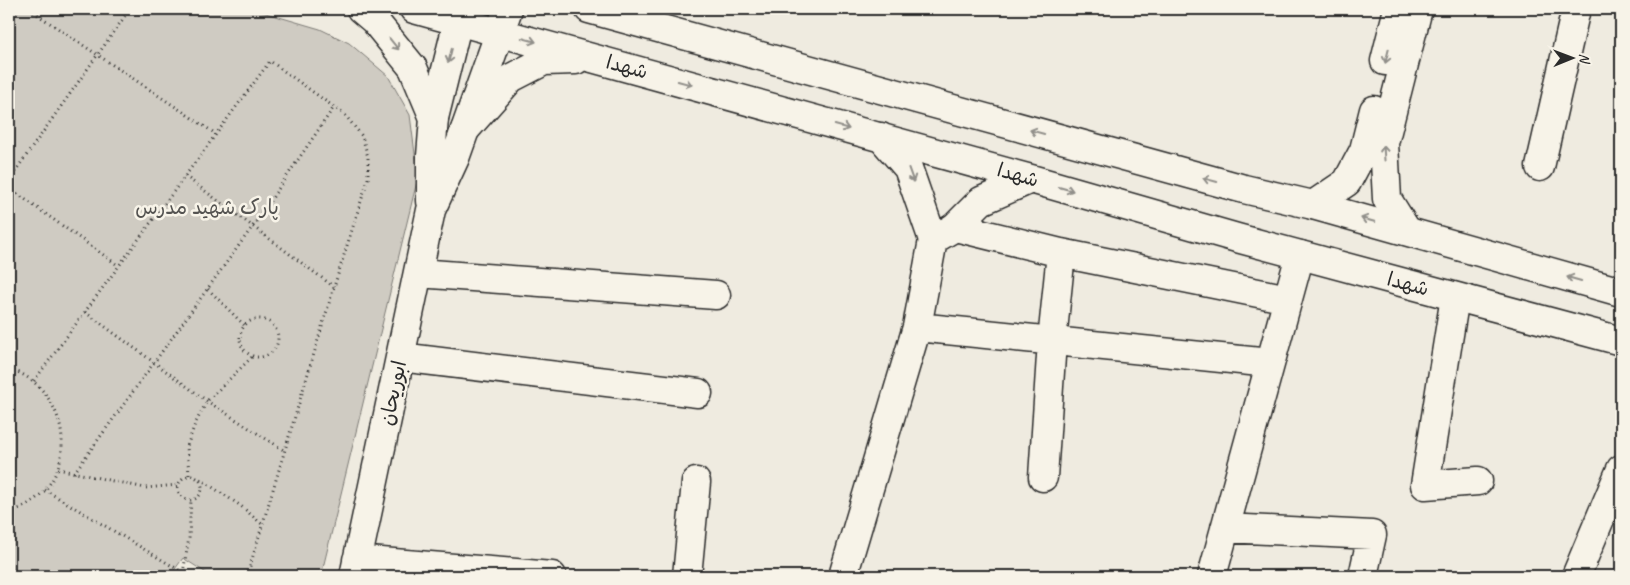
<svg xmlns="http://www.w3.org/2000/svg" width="1630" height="585" font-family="Caveat,'Playpen Sans Arabic',sans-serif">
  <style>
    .green { fill: #cfcbc2; stroke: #7d7b76 }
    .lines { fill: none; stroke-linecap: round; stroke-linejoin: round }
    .minor-casing { stroke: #2b2b2b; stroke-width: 31 }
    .major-casing { stroke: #2b2b2b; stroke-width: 31 }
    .path { stroke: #2b2b2b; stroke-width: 3; stroke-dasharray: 1 4; stroke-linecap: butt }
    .minor { stroke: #f7f3e8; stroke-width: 28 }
    .major { stroke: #f7f3e8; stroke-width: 28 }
    .oneway { stroke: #918f8a }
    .labels { text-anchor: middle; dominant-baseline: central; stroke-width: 5; stroke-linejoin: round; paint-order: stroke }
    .street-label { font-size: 20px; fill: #2b2b2b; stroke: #f7f3e8 }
    .park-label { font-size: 20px; fill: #545351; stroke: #f7f3e8 }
  </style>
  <rect width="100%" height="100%" fill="#efebe0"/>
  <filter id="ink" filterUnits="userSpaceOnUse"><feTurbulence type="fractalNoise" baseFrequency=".02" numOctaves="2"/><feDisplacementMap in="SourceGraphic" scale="10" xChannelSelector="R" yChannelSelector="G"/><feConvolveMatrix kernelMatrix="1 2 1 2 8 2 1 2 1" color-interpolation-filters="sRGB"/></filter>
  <g filter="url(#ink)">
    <!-- green -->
    <path class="green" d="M11,9H252L320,29L349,43L388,76L410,115L418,177L321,576H211L183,558L170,576H9V12Z"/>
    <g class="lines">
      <!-- minor casing -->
      <g class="minor-casing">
        <path id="minor" d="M1385,61L1398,9
          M1540,167L1576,9
          M431,201V156L434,118L461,9
          M1313,205L1347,182L1364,150L1374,110
          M955,227L1061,253L1288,299
          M1407,231L1387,199L1384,143L1418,9
          M418,273L716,295
          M1455,297L1425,485L1478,481
          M917,327L1270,363
          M400,357L698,393
          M1043,477L1052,341L1061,253
          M1225,528L1372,535L1363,576
          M357,560L552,576
          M354,576L431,210L455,158L508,9
          M687,576L696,482
          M843,576L917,327L933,240
          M1212,576L1300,255
          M1576,576L1621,469"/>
      </g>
      <!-- major casing -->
      <g class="major-casing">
        <path id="major" d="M361,9L374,20L413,68L434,118
          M414,9L1031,179L1237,238L1621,341
          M589,9L1244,189L1313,205L1621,292
          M465,130L511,78L544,61L576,60
          M881,137L908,168L933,240L955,227L981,201L1031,179"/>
      </g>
      <!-- path -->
      <path class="path" d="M29,9L216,134
        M185,176L334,287
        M9,180L130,9
        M9,188L119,266
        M208,289L244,325
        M85,312L207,401L285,451
        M240 338a19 19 0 1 1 38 0a19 19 0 1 1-38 0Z
        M9,369C59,383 80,452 44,491C34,502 22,508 9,513
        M34,381L270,61L345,115L362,136L368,157V179L334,287L247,576
        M58,469L145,488L178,485
        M74,473L253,226L334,107
        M189,475L187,446L195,424L207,401L252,357
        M178 488a12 12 0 1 1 24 0a12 12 0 1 1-24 0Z
        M200,479L241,506L263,525
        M45,490L189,576
        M183,573L189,538L191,500"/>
      <!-- minor -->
      <use href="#minor" class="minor"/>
      <!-- major -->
      <use href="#major" class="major"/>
    </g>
    <!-- one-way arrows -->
    <defs><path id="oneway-shaft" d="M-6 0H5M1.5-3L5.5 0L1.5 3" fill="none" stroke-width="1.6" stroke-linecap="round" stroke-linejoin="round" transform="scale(1.25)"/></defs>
    <g class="oneway">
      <use href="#oneway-shaft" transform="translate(529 40) rotate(15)"/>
      <use href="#oneway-shaft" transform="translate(394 44) rotate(51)"/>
      <use href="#oneway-shaft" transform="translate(450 56) rotate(104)"/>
      <use href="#oneway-shaft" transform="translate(1387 56) rotate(104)"/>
      <use href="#oneway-shaft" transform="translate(685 83) rotate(15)"/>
      <use href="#oneway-shaft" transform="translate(842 127) rotate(15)"/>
      <use href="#oneway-shaft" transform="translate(1037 132) rotate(-165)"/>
      <use href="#oneway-shaft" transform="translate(1384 153) rotate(-94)"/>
      <use href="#oneway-shaft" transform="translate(911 175) rotate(70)"/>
      <use href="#oneway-shaft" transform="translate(1210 180) rotate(-165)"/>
      <use href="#oneway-shaft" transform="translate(1066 189) rotate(16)"/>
      <use href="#oneway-shaft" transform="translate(1368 220) rotate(-164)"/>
      <use href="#oneway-shaft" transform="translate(1574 279) rotate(-164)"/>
    </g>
  </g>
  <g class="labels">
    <!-- street labels -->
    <g class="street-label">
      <text transform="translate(627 67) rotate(15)">شهدا</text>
      <text transform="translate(1018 175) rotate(16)">شهدا</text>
      <text transform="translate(1408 284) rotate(15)">شهدا</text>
      <text transform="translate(393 393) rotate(-78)">ابوریحان</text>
    </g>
    <!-- park labels -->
    <g class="park-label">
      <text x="207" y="207">پارک شهید مدرس</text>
    </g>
  </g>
  <!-- margin -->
  <rect width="1630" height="585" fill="none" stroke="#f7f3e8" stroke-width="30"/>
  <rect x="15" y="15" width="1600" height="555" fill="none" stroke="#2b2b2b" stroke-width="2" filter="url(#ink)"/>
  <!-- north arrow -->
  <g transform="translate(1572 58) rotate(89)" stroke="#f7f3e8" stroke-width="4" paint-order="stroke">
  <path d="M0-4L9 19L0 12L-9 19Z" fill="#2b2b2b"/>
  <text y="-8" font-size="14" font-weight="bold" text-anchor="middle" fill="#2b2b2b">N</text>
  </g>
</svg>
